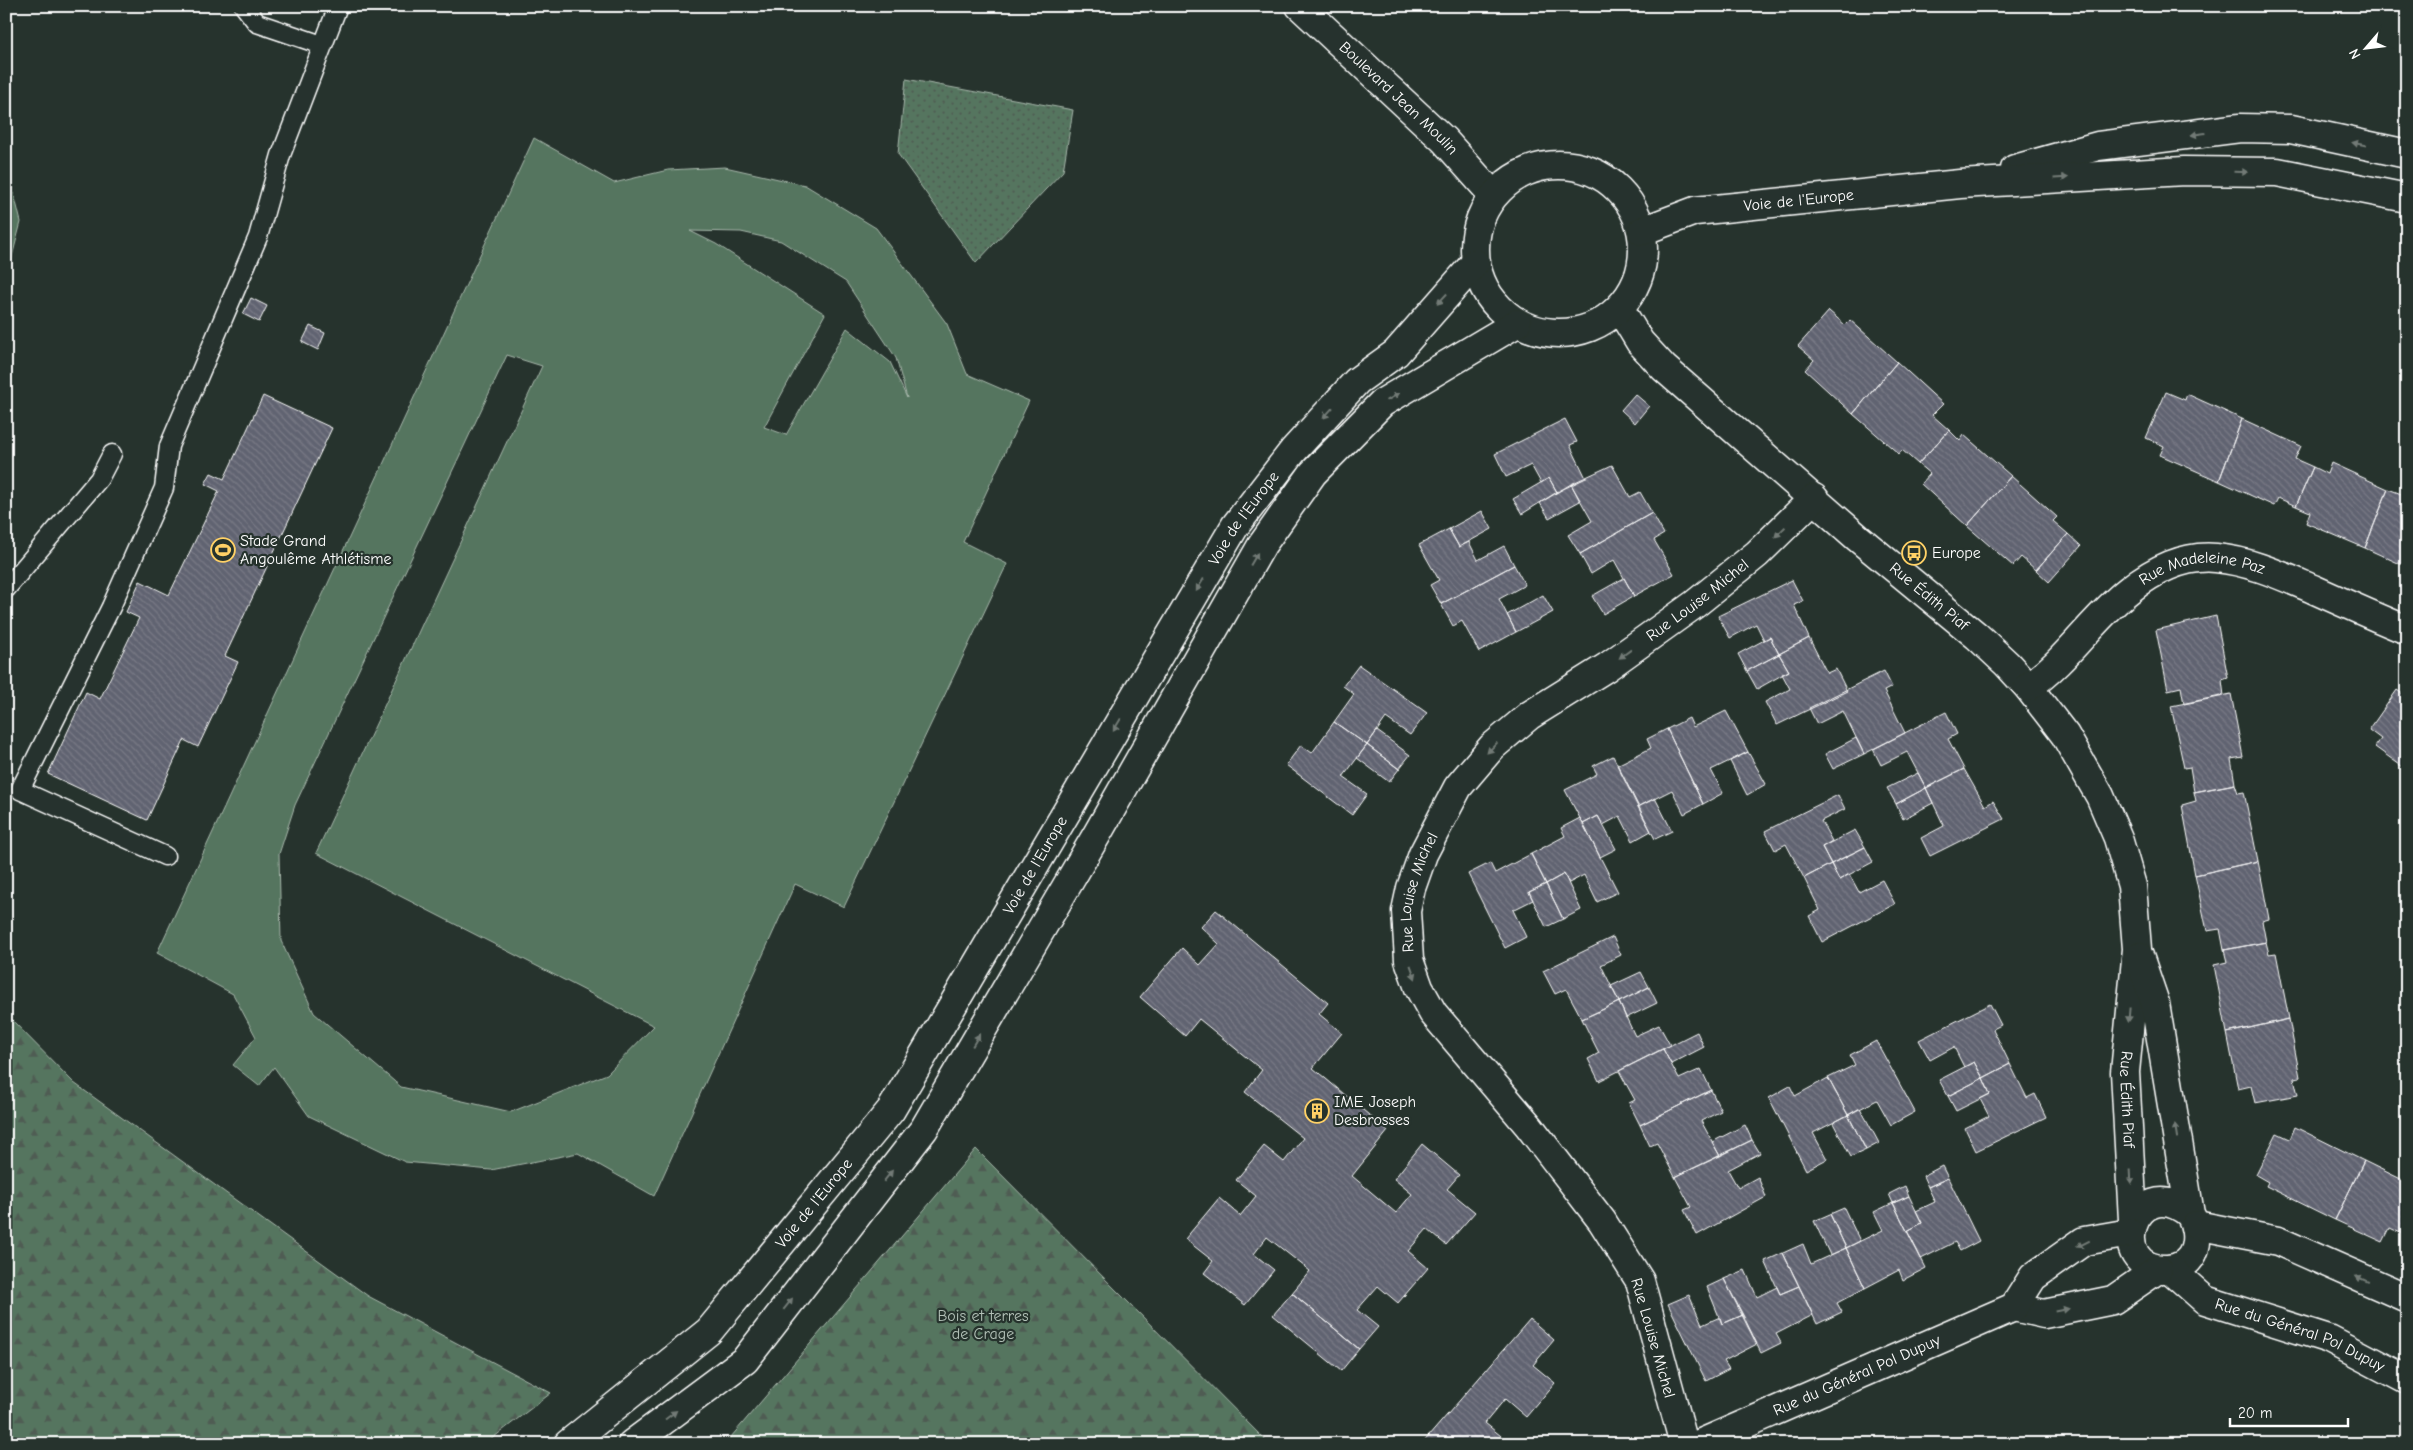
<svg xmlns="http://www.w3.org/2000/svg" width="2413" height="1450" font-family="'Comic Neue',sans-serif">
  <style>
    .grass { fill: #54745e; stroke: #aabaae; fill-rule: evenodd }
    .forest { fill: url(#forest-firs); stroke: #aabaae }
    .park { fill: url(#park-dots); stroke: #aabaae }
    .building { fill: url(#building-back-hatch); stroke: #fff }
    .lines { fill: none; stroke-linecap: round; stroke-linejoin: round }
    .service-casing { stroke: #fff; stroke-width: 21 }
    .minor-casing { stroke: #fff; stroke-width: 31 }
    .secondary-casing { stroke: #fff; stroke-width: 31 }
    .service { stroke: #26332d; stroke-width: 18 }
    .minor { stroke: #26332d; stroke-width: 28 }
    .secondary { stroke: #26332d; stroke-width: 28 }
    .oneway { fill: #727a76 }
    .labels { text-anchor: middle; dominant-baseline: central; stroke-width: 4.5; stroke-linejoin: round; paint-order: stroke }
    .street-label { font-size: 16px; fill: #fff; stroke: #26332d }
    .poi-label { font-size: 16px; fill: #fff; stroke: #26332d; text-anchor: start }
    .park-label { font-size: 16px; fill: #b2c0b7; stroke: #26332d }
  </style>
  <defs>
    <pattern id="forest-firs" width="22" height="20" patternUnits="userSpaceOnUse" patternTransform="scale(1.25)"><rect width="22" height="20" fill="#54745e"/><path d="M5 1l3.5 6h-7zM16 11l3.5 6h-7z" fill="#4f5c53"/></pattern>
    <pattern id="park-dots" width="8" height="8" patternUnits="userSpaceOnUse" patternTransform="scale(1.25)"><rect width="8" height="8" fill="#54745e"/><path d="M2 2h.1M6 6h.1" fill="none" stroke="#4f5c53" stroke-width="1.8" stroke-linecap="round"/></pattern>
    <pattern id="building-back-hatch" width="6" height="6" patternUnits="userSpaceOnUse" patternTransform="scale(1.25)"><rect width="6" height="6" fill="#616371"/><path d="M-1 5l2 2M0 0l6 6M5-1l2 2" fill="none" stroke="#797a86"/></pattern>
  </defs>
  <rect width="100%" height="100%" fill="#26332d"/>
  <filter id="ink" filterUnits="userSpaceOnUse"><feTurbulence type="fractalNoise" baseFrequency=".02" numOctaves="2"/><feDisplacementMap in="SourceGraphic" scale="10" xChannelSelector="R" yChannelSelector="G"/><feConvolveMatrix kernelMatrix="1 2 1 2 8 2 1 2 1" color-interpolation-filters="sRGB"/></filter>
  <g filter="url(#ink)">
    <!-- grass -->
    <path class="grass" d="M534,138L614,183L668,170L725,167L805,185L876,228L947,324L967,374L1029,401L963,542L1007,564L844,907L795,884L654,1196L578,1153L491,1170L405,1162L309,1116L274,1067L259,1086L233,1065L256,1037L233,994L157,953ZM690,231L741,232L781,241L846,282L896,358L907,398L890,362L847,328L786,435L764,427L825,314L716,244ZM507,355L542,366L316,853L654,1026L607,1074L511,1112L401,1087L314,1013L281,941L279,854L295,805Z
      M6,162L21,222L6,280Z"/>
    <!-- forest -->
    <path class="forest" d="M6,1014L74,1083L368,1296L551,1393L485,1444H6Z
      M976,1149L1269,1444H725Z"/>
    <!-- park -->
    <path class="park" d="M906,79L1073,110L1063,171L976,263L898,154Z"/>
    <!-- building -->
    <path class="building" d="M251,298L267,306L259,322L243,314Z
      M1829,311L1845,325L1850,320L1897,362L1853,414L1805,370L1814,360L1798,346Z
      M310,326L325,333L318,350L302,342Z
      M1897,362L1943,404L1932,415L1949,430L1918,464L1902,450L1899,454L1853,414Z
      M2166,392L2185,400L2187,394L2242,419L2219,481L2160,455L2164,446L2146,438Z
      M1635,394L1649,406L1635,423L1621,410Z
      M263,396L332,428L225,656L238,662L198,747L184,740L147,820L48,774L86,692L100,699L139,618L126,612L140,581L169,595L219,491L205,484L211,473L224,479Z
      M1565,419L1577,442L1570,445L1586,478L1557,492L1549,478L1541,483L1531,465L1506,477L1495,454Z
      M2242,419L2301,446L2295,459L2313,467L2296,506L2278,498L2274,506L2219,481Z
      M1949,430L1960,441L1964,435L2011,476L1967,526L1921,484L1930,474L1918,464Z
      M2331,463L2388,489L2365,548L2306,523L2310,512L2296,506L2313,467L2327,474Z
      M1612,465L1630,497L1640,492L1652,513L1580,554L1568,535L1592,521L1571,484Z
      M2011,476L2057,517L2053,521L2068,534L2036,570L2021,557L2013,566L1967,526Z
      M1549,478L1557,492L1522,514L1513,499Z
      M1571,484L1580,501L1549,518L1540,503Z
      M2388,489L2407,496V567L2365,548Z
      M1482,511L1492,529L1459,547L1449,529Z
      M1652,513L1664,534L1654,540L1674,574L1634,596L1614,560L1591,574L1580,554Z
      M1449,529L1459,547L1469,542L1478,560L1504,546L1514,565L1441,604L1430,585L1439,580L1419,545Z
      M2068,534L2081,546L2049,582L2036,570Z
      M1514,565L1525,585L1499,599L1516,632L1479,652L1462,621L1453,626L1441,604Z
      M1624,578L1634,596L1603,614L1592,596Z
      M1792,580L1803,601L1794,605L1809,638L1779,654L1770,637L1764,640L1756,624L1730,638L1718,616Z
      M1543,595L1553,612L1516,632L1507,615Z
      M2216,616L2228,678L2222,680L2224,696L2184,704L2181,687L2168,690L2156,630Z
      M1770,637L1779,654L1747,671L1738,654Z
      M1809,638L1827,673L1836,669L1847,691L1777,725L1765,702L1790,689L1782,674L1789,671L1779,654Z
      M1779,654L1789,671L1757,689L1747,671Z
      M1359,665L1427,713L1410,735L1386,718L1367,745L1334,722L1354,694L1343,686Z
      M1884,671L1892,687L1884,691L1905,733L1864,754L1843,711L1817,724L1809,708Z
      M2397,690L2407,697V770L2375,747L2381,739L2369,730Z
      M2231,694L2243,757L2231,759L2235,784L2194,792L2190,767L2184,768L2171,706Z
      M1726,711L1748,752L1711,770L1723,793L1703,804L1667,729L1689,718L1693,727Z
      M1946,712L1957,734L1948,739L1964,769L1926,788L1907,752L1881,765L1873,749Z
      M1334,722L1367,745L1343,777L1367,794L1352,815L1286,765L1301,745L1312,753Z
      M1667,729L1703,804L1684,814L1672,790L1638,807L1617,765L1651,748L1647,739Z
      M1377,731L1410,755L1399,769L1367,745Z
      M1856,738L1864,754L1833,769L1825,754Z
      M1367,745L1399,769L1389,782L1357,758Z
      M1748,752L1766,784L1747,795L1730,761Z
      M1613,756L1651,831L1633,841L1620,816L1603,825L1598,816L1583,824L1565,790L1597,774L1593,766Z
      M1964,769L1985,806L1993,801L2004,819L1930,856L1921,838L1944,826L1926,788Z
      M1918,773L1926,788L1896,804L1887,788Z
      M2235,784L2238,793L2244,792L2258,861L2195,875L2182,805L2196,801L2194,792Z
      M1926,788L1933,803L1903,819L1896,804Z
      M1838,795L1845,809L1821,821L1832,841L1822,847L1831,864L1804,878L1786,844L1775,850L1765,831Z
      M1655,798L1672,831L1655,839L1638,807Z
      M1598,816L1616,849L1600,857L1583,824Z
      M1580,818L1618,892L1597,902L1584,875L1569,883L1564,874L1546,884L1531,854L1565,836L1561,828Z
      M1855,830L1865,847L1831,864L1822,847Z
      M1865,847L1873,862L1839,880L1831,864Z
      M1531,854L1546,884L1529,892L1533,900L1513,910L1526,937L1505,948L1468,874L1490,863L1495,873Z
      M2258,861L2269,919L2262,921L2266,942L2224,950L2220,929L2207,931L2195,875Z
      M1831,864L1839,880L1849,874L1859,892L1882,880L1895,904L1822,942L1809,916L1820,910L1804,878Z
      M1564,874L1581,910L1563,919L1546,884Z
      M1546,884L1563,919L1546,927L1529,892Z
      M1216,910L1328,1003L1319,1014L1342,1033L1313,1068L1388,1131L1352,1176L1396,1213L1412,1194L1394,1179L1422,1144L1459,1175L1447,1189L1475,1212L1446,1245L1427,1229L1408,1251L1428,1268L1398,1303L1378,1286L1357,1310L1378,1327L1359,1349L1292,1293L1310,1271L1267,1237L1254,1254L1274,1270L1245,1305L1204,1273L1213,1261L1185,1239L1219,1198L1240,1216L1256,1196L1236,1180L1264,1146L1284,1162L1303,1138L1245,1092L1262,1070L1199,1019L1185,1036L1140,997L1182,948L1200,965L1219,944L1201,927Z
      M1613,937L1621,955L1601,965L1619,1002L1582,1019L1566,989L1555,994L1543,971Z
      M2266,942L2269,954L2276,953L2289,1019L2227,1033L2214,965L2227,962L2224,950Z
      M1641,972L1649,987L1619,1002L1611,986Z
      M1649,987L1657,1003L1626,1018L1619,1002Z
      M1619,1002L1635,1036L1659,1025L1670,1045L1599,1081L1588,1059L1599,1053L1582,1019Z
      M1990,1004L2001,1025L1993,1029L2010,1064L1983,1078L1974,1062L1964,1067L1954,1047L1930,1060L1919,1040Z
      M2289,1019L2300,1077L2294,1078L2298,1095L2255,1103L2251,1086L2238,1089L2227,1033Z
      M1697,1032L1704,1047L1671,1064L1663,1049Z
      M1876,1041L1915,1112L1891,1125L1877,1100L1848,1115L1828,1078L1855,1065L1850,1055Z
      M1663,1049L1679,1079L1701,1069L1711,1090L1640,1125L1629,1103L1635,1100L1619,1071Z
      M1974,1062L1983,1078L1948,1096L1939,1080Z
      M2010,1064L2027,1098L2035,1094L2046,1117L1976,1151L1965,1128L1989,1116L1980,1099L1990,1094L1983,1078Z
      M1828,1078L1848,1115L1813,1133L1827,1159L1806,1170L1769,1098L1790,1086L1795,1096Z
      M1983,1078L1990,1094L1956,1111L1948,1096Z
      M1711,1090L1721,1111L1701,1121L1720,1156L1675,1177L1657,1143L1650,1146L1640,1125Z
      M1860,1108L1879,1143L1866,1150L1848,1115Z
      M1848,1115L1866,1150L1851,1157L1833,1123Z
      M1745,1125L1752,1140L1720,1156L1712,1142Z
      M2295,1127L2364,1161L2335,1220L2266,1186L2268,1182L2256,1175L2277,1133L2290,1139Z
      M1752,1140L1760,1153L1728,1170L1738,1188L1758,1177L1766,1197L1697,1235L1684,1210L1691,1207L1675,1177Z
      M2364,1161L2407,1182V1236L2390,1228L2383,1242L2335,1220Z
      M1942,1166L1948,1178L1928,1187L1923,1176Z
      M1948,1178L1979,1241L1960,1251L1955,1242L1921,1259L1907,1231L1922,1223L1916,1211L1935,1202L1928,1187Z
      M1905,1186L1909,1196L1893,1203L1889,1194Z
      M1909,1196L1922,1223L1907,1231L1893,1203Z
      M1893,1203L1926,1268L1903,1280L1899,1270L1865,1288L1846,1248L1883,1230L1874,1212Z
      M1844,1208L1860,1241L1846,1248L1830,1214Z
      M1830,1214L1846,1248L1830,1255L1814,1221Z
      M1803,1244L1811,1264L1846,1248L1865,1288L1837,1303L1842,1312L1817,1324L1783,1253Z
      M1783,1253L1799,1286L1780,1294L1765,1261Z
      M1745,1270L1757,1297L1777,1287L1780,1294L1799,1286L1813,1315L1776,1334L1781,1343L1761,1353L1724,1279Z
      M1724,1279L1743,1315L1722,1324L1707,1287Z
      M1292,1293L1359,1349L1341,1371L1273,1315Z
      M1689,1295L1702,1325L1720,1317L1722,1324L1743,1315L1757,1344L1724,1361L1729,1369L1706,1381L1668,1304Z
      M1530,1319L1554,1340L1533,1365L1555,1383L1526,1417L1505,1399L1485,1423L1506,1440L1503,1444H1422Z"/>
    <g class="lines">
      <!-- service casing -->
      <g class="service-casing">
        <path id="service" d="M244,6L257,23L322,45
          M6,589L99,479L112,454
          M165,856L20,790L111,607L164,488L169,446L258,237L281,155L338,6"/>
      </g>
      <!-- minor casing -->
      <g class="minor-casing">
        <g id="minor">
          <path id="s1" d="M1300,6L1444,140L1493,195"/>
          <path id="s2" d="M1620,309L1640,342L1664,368L1858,538L1977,636L2007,664L2028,687L2065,735L2100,796L2118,838L2132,886L2137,949L2125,1072L2133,1220"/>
          <path id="s3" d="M2028,687C2067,661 2092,619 2129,590C2153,571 2184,555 2216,558C2250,561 2282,576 2313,589C2344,603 2375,617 2407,630"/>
          <path d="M2139,956L2155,1003L2190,1214C2202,1235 2198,1268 2167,1269C2103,1271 2133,1168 2190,1214"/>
          <path d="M2196,1225L2278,1241L2407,1298"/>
          <path id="s4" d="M2170,1269L2205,1300L2329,1339L2407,1380"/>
          <path d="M2014,1307L2044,1314L2113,1300L2158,1269"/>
          <path id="s5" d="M1684,1444L1640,1281L1602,1221L1529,1126L1433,1013L1419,988L1409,960L1406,911L1411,888L1423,854L1458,787L1492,747L1530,715L1607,667L1695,604L1757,554L1814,498"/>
          <path id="s6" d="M1699,1444L2014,1307L2033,1277L2084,1241L2130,1233"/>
        </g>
      </g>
      <!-- secondary casing -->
      <g class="secondary-casing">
        <g id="secondary">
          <circle cx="1559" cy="249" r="84"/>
          <path d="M2015,169L2098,146L2240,128L2291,129L2407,154"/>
          <path id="s7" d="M1642,231L1695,211L1960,184L2184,171L2277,172L2407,198"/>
          <path id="s8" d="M568,1444L709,1331L891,1110L1235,526L1293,451L1357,381L1396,353L1475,263"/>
          <path d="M632,1444L745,1360L924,1129L1096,836L1262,545L1313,473L1382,403L1517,323"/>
        </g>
      </g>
      <!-- service -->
      <use href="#service" class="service"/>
      <!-- minor -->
      <use href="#minor" class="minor"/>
      <!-- secondary -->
      <use href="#secondary" class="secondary"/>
    </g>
    <!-- one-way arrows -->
    <defs><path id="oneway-solid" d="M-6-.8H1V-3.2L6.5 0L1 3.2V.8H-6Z" transform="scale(1.25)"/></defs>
    <g class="oneway">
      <use href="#oneway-solid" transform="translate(2198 134) rotate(172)"/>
      <use href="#oneway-solid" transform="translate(2359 144) rotate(-168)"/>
      <use href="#oneway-solid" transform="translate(2241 172) rotate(1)"/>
      <use href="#oneway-solid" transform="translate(2061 178) rotate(-3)"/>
      <use href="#oneway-solid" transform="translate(1442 299) rotate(133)"/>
      <use href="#oneway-solid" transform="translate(1393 397) rotate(-30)"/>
      <use href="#oneway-solid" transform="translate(1328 413) rotate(132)"/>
      <use href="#oneway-solid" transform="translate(1780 532) rotate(136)"/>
      <use href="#oneway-solid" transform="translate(1254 559) rotate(-60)"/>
      <use href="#oneway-solid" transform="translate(1200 585) rotate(121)"/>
      <use href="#oneway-solid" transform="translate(1625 654) rotate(144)"/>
      <use href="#oneway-solid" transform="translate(1117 725) rotate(121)"/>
      <use href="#oneway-solid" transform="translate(1492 748) rotate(134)"/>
      <use href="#oneway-solid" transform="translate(1413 972) rotate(70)"/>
      <use href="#oneway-solid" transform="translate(2129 1015) rotate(95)"/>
      <use href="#oneway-solid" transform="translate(976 1040) rotate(-60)"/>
      <use href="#oneway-solid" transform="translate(2176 1131) rotate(-99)"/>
      <use href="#oneway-solid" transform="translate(888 1176) rotate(-52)"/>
      <use href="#oneway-solid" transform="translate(2131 1177) rotate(87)"/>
      <use href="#oneway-solid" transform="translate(2083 1244) rotate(154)"/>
      <use href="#oneway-solid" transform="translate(2362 1279) rotate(-156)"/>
      <use href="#oneway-solid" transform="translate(788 1304) rotate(-52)"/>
      <use href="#oneway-solid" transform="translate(2062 1310) rotate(-11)"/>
      <use href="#oneway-solid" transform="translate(671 1415) rotate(-37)"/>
    </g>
  </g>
  <!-- icons -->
  <defs>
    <g id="stadium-ring" transform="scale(1.25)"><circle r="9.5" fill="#26332d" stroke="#ffd166" stroke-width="1.5"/><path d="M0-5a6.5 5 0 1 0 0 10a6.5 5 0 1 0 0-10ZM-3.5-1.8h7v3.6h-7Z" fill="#ffd166"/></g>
    <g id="bus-ring" transform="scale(1.25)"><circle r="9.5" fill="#26332d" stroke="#ffd166" stroke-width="1.5"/><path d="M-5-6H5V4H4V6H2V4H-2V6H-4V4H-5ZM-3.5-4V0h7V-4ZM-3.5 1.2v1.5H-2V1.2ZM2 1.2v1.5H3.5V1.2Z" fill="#ffd166"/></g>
    <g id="building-ring" transform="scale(1.25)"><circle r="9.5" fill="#26332d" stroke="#ffd166" stroke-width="1.5"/><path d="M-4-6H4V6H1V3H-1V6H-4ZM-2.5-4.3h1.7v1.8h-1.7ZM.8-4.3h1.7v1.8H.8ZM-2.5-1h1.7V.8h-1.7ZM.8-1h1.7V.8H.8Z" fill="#ffd166"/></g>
  </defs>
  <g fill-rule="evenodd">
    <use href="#stadium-ring" x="223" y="550"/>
    <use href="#bus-ring" x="1914" y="553"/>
    <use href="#building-ring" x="1317" y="1111"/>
  </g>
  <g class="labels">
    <!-- street labels -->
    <g class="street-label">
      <text stroke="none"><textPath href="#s1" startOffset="135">Boulevard Jean Moulin</textPath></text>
      <text stroke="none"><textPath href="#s7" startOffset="161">Voie de l'Europe</textPath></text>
      <text stroke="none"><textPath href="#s8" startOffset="1156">Voie de l'Europe</textPath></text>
      <text stroke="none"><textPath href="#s3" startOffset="220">Rue Madeleine Paz</textPath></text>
      <text stroke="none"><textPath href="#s2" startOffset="424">Rue Édith Piaf</textPath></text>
      <text stroke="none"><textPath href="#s5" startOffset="1056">Rue Louise Michel</textPath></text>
      <text stroke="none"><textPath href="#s8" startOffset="751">Voie de l'Europe</textPath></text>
      <text stroke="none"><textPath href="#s5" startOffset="636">Rue Louise Michel</textPath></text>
      <text stroke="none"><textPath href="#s2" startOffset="999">Rue Édith Piaf</textPath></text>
      <text stroke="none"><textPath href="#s8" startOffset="346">Voie de l'Europe</textPath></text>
      <text stroke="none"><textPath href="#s4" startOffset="148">Rue du Général Pol Dupuy</textPath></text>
      <text transform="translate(1653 1338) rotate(74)">Rue Louise Michel</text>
      <text stroke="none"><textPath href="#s6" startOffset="172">Rue du Général Pol Dupuy</textPath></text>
    </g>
    <!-- poi labels -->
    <g class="poi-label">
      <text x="240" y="541">Stade Grand<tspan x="240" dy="18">Angoulême Athlétisme</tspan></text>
      <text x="1932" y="553">Europe</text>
      <text x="1334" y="1102">IME Joseph<tspan x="1334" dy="18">Desbrosses</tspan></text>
    </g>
    <!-- park labels -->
    <g class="park-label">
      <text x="983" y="1316">Bois et terres<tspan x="983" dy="18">de Crage</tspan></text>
    </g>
  </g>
  <!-- margin -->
  <rect width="2413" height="1450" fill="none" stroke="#26332d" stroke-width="25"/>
  <rect x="12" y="12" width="2388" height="1425" fill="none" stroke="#fff" stroke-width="2" filter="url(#ink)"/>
  <!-- north arrow -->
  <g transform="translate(2366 48) rotate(242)" stroke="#26332d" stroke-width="4" paint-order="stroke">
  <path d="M0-4L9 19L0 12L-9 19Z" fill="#ffffff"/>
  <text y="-8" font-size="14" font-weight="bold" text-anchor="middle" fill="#ffffff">N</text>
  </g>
  <!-- scale -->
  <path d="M2230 1418v8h118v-8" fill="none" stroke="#ffffff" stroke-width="2.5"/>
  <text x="2238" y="1418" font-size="15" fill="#ffffff" stroke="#26332d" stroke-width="4" paint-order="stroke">20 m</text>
</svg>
